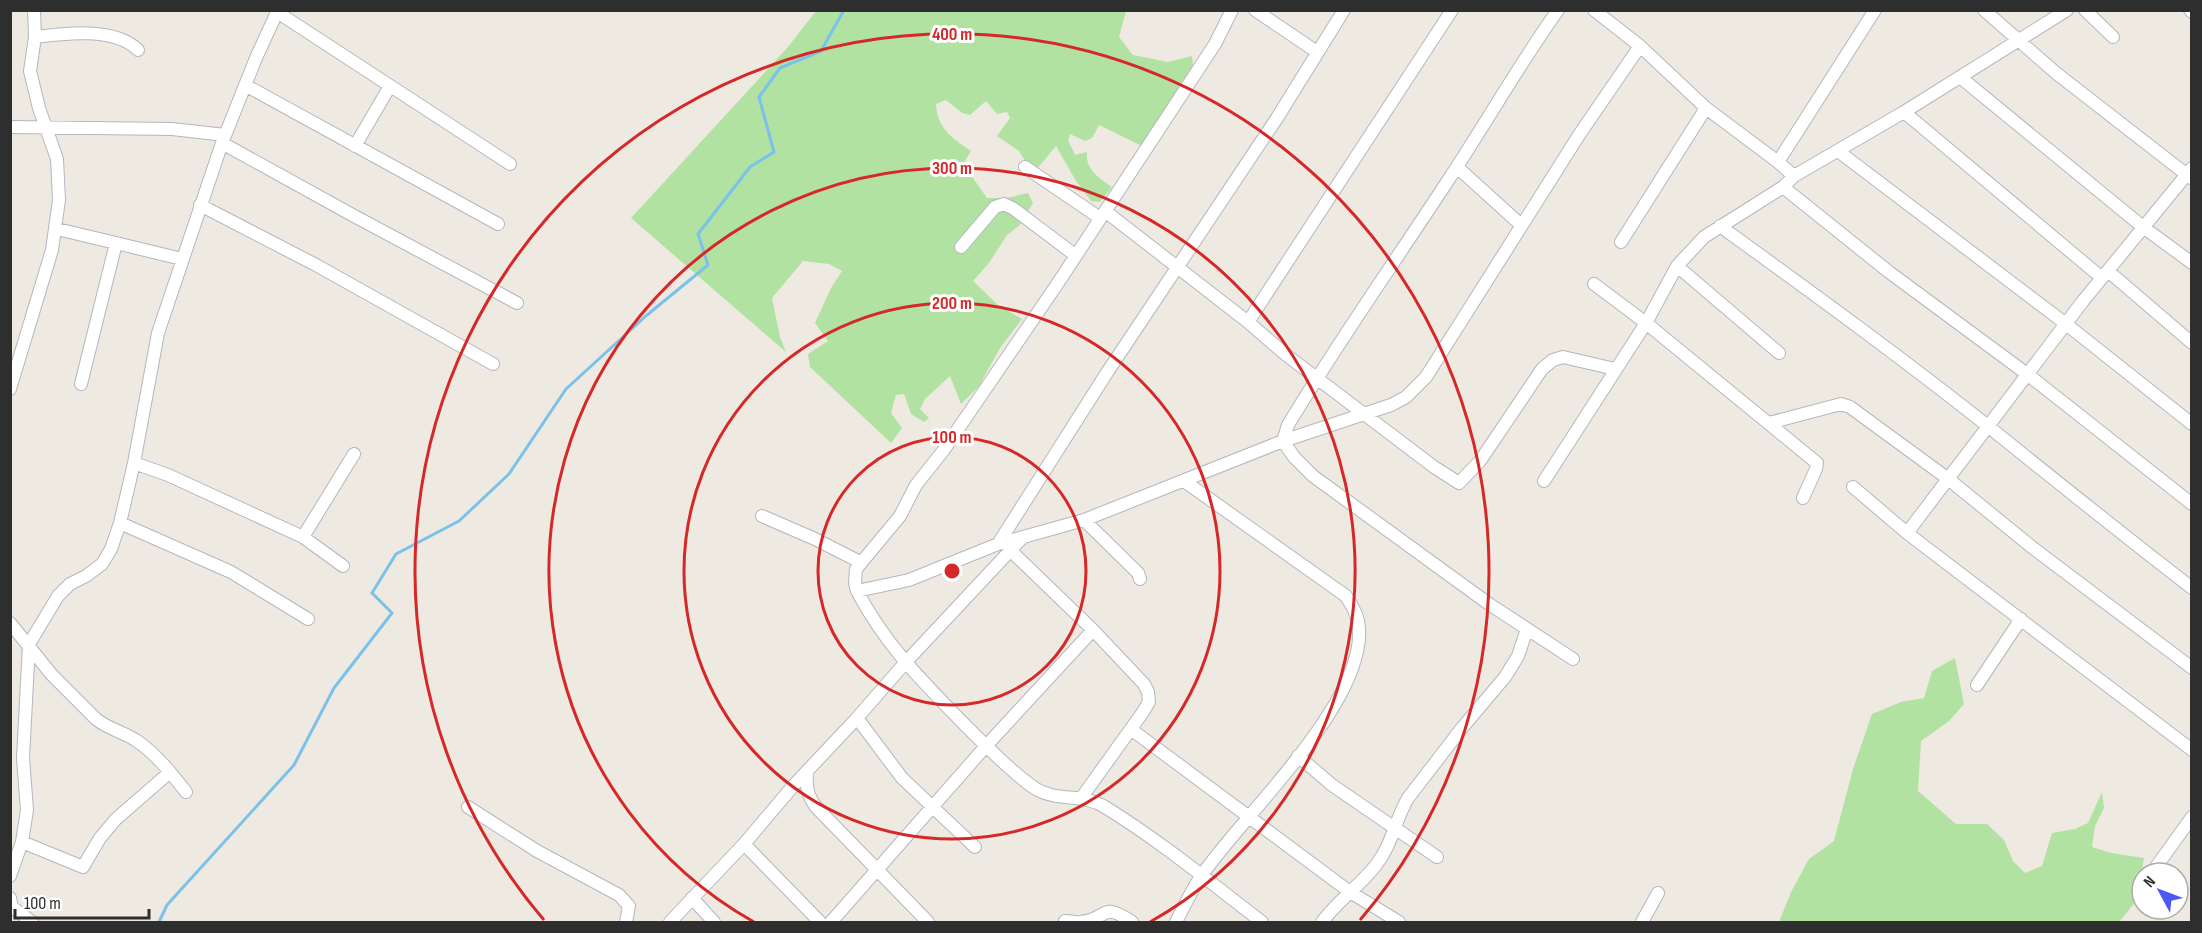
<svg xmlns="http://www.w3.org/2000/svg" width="2202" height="933" font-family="'Sofia Sans Condensed',sans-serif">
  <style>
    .green { fill: #b1e2a1 }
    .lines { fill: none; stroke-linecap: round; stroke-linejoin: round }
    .stream { stroke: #7ac2ea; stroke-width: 3 }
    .minor-casing { stroke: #b4b6c0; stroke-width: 14 }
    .minor { stroke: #fff; stroke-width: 12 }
    .ring { fill: none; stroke: #d62828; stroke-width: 3 }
    .centre { fill: #d62828; stroke: #fff; stroke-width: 3 }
    .ring-label { font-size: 18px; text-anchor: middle; font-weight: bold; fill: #d62828; stroke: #fff; stroke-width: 6; stroke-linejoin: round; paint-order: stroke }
  </style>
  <rect width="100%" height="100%" fill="#eeeae1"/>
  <!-- green -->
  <path class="green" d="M816,11H1126L1119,37L1133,55L1168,62L1192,56L1193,65L1142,146L1099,125L1092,138L1085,141L1070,134L1068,140L1075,155L1087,152C1085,169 1099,178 1112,187L1100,202L1091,201L1076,181L1056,146L1037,169L1026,162L1019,151L997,136L1010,118L1007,112L997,114L986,101L970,115L962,113L946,100L936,104C937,128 952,138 971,151L963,164L987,198H1007L1028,193L1033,203L1020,225L1007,235L989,263L973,281L998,305L1022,319L1000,348L979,386L961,404L950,376L925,399L920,409L929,418L924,422L911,414L904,394L896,395L891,413L902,428L891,443L810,367L808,354L828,341L815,323L831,288L842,271L829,264L803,261L772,298L780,337L786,352L631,218L788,47Z
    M1955,658L1964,704L1949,721L1921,741L1918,791L1956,824H1987L2004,840L2013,861L2025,873L2042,866L2052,833L2075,829L2088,823L2102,792L2104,808L2095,826L2092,847L2111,853L2144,858L2136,901L2119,922H1779L1791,892L1809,859L1834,841L1853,769L1872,714L1901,702L1924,698L1932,671Z"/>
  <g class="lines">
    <!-- stream -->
    <path class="stream" d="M159,922L167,905L294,765L334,688L392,613L372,593L396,554L459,521L509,474L566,389L647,315L708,265L698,234L750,167L774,152L759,97L780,68L821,51L844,10"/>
    <!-- minor casing -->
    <g class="minor-casing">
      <path id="minor" d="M1232,10L1215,44L1058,283L943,451L916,485L900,516L856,569L855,583L857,591L909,580L998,544L1084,520L1283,441L1391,405L1406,397L1426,377L1579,135L1640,46
        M1255,10L1317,52
        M1558,10C1518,66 1485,125 1447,182C1394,263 1338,342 1288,425L1283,441L1294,457L1313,476L1489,604L1573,659
        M1594,10L1640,46L1706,108L1778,162L1794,176
        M1984,10L2056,73L2191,178
        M2085,10L2113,37
        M2190,10L2192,12
        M277,12L510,164
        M35,37C66,33 115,27 138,50
        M1960,77L2143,227L2192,263
        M245,85L498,224
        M1904,112L2102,278
        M10,127L172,129L225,135
        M222,143L356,217L517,303
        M355,146L390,86
        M1838,151L2066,324L2192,424
        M1778,162L1875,10
        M1025,167L1100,218
        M1457,167L1521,225
        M1783,187L1889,272L2027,374L2192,504
        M200,205L316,265L493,364
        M1105,211L1248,322L1285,354L1434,467L1459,483L1480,461L1542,369L1553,360L1563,357L1615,369
        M1720,226C1811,292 1901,357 1989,427C2056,481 2123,535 2192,588
        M57,229L116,243L81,384
        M1621,242L1706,108
        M116,243L182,259
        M961,247L995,207L1004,204L1014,209L1075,255
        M1677,266L1779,353
        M2108,271L2192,343
        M1594,284L1646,323L1817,463L1816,469L1803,498
        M1248,322L1452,10
        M10,389L52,250L59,200L57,159L39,108L30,71L35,37L34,10
        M1769,423L1841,404L1850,407L1947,478L2033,548L2192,668
        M134,463L168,475L303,537L343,566
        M1544,481L1646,323L1677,266L1704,237L1783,187L1794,176L1904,112L2067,10
        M1853,487L1907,533L2192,750
        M762,516L815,539L860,562
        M1084,520L1138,573L1140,579
        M120,523L231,572L308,619
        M1907,533L2083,301L2192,168
        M303,537L354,454
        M998,544L1108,371L1277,118L1344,10
        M1010,550L1093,630L1144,684L1148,692L1149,702L1143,712L1082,797
        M857,591C886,646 923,682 965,725C984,744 1013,774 1036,789C1058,802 1083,793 1105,807C1160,841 1211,883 1262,922
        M10,623L52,675L96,719C108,729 124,732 137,741C156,754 172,774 186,792
        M1977,685L2021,619
        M857,718L902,778L975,847
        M1132,730L1350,892L1399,922
        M1298,756L1332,785L1437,857
        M807,772C806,786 807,795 816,807L928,922
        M468,807L537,851L619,895L629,906L626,922
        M22,842L83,867L100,838L116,819L170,772
        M744,844L820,922
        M2156,867L2192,817
        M10,876L22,842L27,810L23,758L29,644L58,596L70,584L86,576L102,564L111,549L120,523L134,463L158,333L222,143L256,58L278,10
        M10,898L12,907L32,922
        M692,898L714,922
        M1065,921L1075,922
        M670,922L744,844L794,785L857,718L905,663L1022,538
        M831,922L986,746L1093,630
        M1080,922C1108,920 1100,900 1132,922
        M1176,922C1184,907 1192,889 1202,875C1243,815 1373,696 1358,621C1356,611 1351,604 1346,596L1184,481
        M1322,922C1337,901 1360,886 1376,865C1392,845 1395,820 1408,798L1462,728L1505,677L1518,656L1527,629
        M1642,922L1658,893"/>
    </g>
    <!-- minor -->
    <use href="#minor" class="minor"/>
  </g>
  <!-- distance rings -->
  <g class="ring">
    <circle cx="952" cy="571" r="134"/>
    <circle cx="952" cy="571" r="268"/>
    <path d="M754 922A403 403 0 1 1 1150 922"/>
    <path d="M544 920A537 537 0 1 1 1360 920"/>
  </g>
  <circle cx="952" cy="571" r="9" class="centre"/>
  <g class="ring-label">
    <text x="952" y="40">400 m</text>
    <text x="952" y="174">300 m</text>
    <text x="952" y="309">200 m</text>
    <text x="952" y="443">100 m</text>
  </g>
  <!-- border -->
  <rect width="2202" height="933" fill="none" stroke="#2e2e2e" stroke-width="24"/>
  <!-- north arrow -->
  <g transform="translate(2160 891) rotate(311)"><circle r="28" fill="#ffffff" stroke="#ababab" stroke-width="1.5"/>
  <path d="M0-4.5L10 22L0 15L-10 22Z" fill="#4a59f3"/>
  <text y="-9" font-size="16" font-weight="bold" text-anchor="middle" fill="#2e2e2e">N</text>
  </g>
  <!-- scale -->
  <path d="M15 909v9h134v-9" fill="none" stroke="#2e2e2e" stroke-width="3"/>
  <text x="24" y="909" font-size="18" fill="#2e2e2e" stroke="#ffffff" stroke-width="4.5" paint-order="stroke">100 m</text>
</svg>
